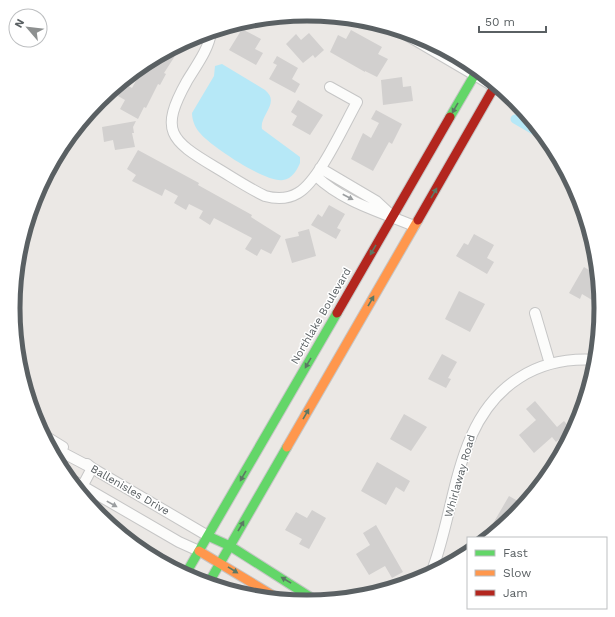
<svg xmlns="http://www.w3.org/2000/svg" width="615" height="617" font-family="'Work Sans',sans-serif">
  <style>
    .water { fill: #b6e8f7 }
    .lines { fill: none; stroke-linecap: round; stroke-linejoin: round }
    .canal { stroke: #b6e8f7; stroke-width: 9 }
    .building { fill: #d2d0cf }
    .street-casing { stroke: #c6c6c6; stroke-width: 12 }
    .fast-casing { stroke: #c6c6c6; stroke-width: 11 }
    .slow-casing { stroke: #c6c6c6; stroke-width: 11 }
    .jam-casing { stroke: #c6c6c6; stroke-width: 11 }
    .street { stroke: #fcfcfb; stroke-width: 10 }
    .fast { stroke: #63d668; stroke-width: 9 }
    .slow { stroke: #ff974d; stroke-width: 9 }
    .jam { stroke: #b3261e; stroke-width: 9 }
    .oneway { fill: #5c7864 }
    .oneway2 { fill: #9b9ea0 }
    .labels { text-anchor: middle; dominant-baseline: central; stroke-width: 3; stroke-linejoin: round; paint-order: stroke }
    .street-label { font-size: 11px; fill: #5a6063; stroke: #fff }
    .rim { fill: none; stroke: #5a6063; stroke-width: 5 }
  </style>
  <rect width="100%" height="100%" fill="#ebe8e5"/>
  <!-- water -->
  <path class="water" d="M222,64L265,90C281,103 259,115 262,129L300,157V163C297,170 292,179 283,180C266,183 210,146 199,132C195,127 192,120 192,113L214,76L215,66Z"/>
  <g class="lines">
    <!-- canal -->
    <path class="canal" d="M515,119L546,137"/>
  </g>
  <!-- building -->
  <path class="building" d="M242,29L261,39L255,49L263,53L256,65L229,50Z
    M351,30L382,47L378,54L388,59L377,77L365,71V72L330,52L338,35L346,39Z
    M309,33L324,50L315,58L313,55L303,63L286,44L296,34L301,40Z
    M184,42L164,73L166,74L160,85L158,84L146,108L144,107L138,119L120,109L125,100L118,96L125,84L132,88L139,75L134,72L144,64Z
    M277,56L298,68L292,79L300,84L295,93L269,79L277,65L273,63Z
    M402,77L403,87L411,86L413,101L383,105L381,80Z
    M298,100L323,115L310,135L292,125L297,116L291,112Z
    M376,110L402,124L392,144L389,142L373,171L351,159L363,133L371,138L379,123L371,119Z
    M136,121L133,127L134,133H132L135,147L115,150L113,140L104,142L102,127Z
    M138,150L199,183L198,185L252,215L251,217L281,236L271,254L261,249L257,256L245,249L252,238L214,218L210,225L199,218L203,211L189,204L186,210L174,203L178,196L165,189L162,196L132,181L136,175L127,169Z
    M329,205L345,214L337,228L341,230L336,239L311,225L318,214L322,217Z
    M309,229L316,256L292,263L285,239L299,236L298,232Z
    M474,234L494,245L487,258L494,262L487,274L456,256L464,243L468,245Z
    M584,267L599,276L602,306L582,294L580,299L569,293Z
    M459,291L485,304L470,332L445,319Z
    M442,354L457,362L448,378L451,379L446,388L428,379Z
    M535,401L557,427L564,421L573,431L565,438L563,436L556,442L552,437L534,453L519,435L536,420L526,409Z
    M404,414L427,427L411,451L390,439Z
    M377,462L410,481L404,492L396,487L386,505L361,491Z
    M509,496L525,505L516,517L498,531L491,527Z
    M312,510L326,518L309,549L299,544L302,539L285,530L296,512L307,518Z
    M376,525L403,572L392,578L385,566L369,575L356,554L370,545L363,533Z"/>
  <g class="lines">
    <!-- street casing -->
    <g class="street-casing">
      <path id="street" d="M398,30L495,87
        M211,32C209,49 196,66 187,81C159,131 170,140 215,167C232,177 248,188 265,196C276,199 288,199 298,193C319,181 344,125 357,102L330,87
        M320,168L376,201L391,215
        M316,176C343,202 381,212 414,226
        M535,313L550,364
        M42,434L63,447
        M50,446L92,468L208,536
        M67,477L179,542L199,551
        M76,485L82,487L92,468L87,464
        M430,576C457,510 453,420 519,378C542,363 569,358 597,360"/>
    </g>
    <!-- fast casing -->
    <g class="fast-casing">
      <path id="fast" d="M450,117L478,69
        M208,536L230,546L318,602
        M185,575L337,313
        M208,584L287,447"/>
    </g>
    <!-- slow casing -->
    <g class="slow-casing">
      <path id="slow" d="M287,447L418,220
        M199,551L282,601"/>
    </g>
    <!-- jam casing -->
    <g class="jam-casing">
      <path id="jam" d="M418,220L496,84
        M337,313L450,117"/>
    </g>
    <!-- street -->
    <use href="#street" class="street"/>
    <!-- fast -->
    <use href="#fast" class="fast"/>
    <!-- slow -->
    <use href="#slow" class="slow"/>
    <!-- jam -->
    <use href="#jam" class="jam"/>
  </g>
  <!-- one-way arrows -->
  <defs><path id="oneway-solid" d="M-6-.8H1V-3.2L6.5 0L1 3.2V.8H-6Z"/></defs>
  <g class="oneway">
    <use href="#oneway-solid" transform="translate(455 108) rotate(120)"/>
    <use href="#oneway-solid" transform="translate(434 193) rotate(-60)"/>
    <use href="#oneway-solid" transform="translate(373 250) rotate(120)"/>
    <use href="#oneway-solid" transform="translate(371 301) rotate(-60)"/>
    <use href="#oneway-solid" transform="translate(308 363) rotate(120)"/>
    <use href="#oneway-solid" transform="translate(306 414) rotate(-60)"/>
    <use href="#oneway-solid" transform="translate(243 476) rotate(120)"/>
    <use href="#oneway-solid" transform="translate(241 526) rotate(-60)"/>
    <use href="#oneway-solid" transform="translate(233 570) rotate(32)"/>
    <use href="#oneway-solid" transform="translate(286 580) rotate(-149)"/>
  </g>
  <g class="oneway2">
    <use href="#oneway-solid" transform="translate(348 197) rotate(28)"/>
    <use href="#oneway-solid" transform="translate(112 504) rotate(29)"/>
  </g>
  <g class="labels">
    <!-- street labels -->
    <g class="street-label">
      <text transform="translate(321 316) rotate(-60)">Northlake Boulevard</text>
      <text transform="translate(460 476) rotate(-74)">Whirlaway Road</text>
      <text transform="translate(130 490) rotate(30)">Ballenisles Drive</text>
    </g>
  </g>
  <!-- crop -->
  <path d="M0 0H615V617H0ZM20 308a287 287 0 1 1 574 0a287 287 0 1 1-574 0Z" fill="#fff" fill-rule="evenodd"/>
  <path class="rim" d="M20 308a287 287 0 1 1 574 0a287 287 0 1 1-574 0Z"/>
  <!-- legend -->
  <rect x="467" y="537" width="140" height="72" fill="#ffffff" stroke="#bdbfc1"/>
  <rect x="475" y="550" width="20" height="6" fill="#63d668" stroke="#bdbfc1"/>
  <text x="503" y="557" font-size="12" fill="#5a6063">Fast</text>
  <rect x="475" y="570" width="20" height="6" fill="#ff974d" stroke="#bdbfc1"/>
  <text x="503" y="577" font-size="12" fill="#5a6063">Slow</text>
  <rect x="475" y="590" width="20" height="6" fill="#b3261e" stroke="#bdbfc1"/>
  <text x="503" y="597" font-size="12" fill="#5a6063">Jam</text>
  <!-- north arrow -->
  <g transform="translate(28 28) rotate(298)"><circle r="19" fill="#ffffff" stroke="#bdbfc1"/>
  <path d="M0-3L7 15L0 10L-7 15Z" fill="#8d9090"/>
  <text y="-6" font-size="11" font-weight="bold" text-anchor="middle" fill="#5a6063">N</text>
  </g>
  <!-- scale -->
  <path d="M479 26v6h67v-6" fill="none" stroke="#5a6063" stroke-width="2"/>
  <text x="485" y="26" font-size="12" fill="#5a6063" stroke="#ffffff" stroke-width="3" paint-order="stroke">50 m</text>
</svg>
